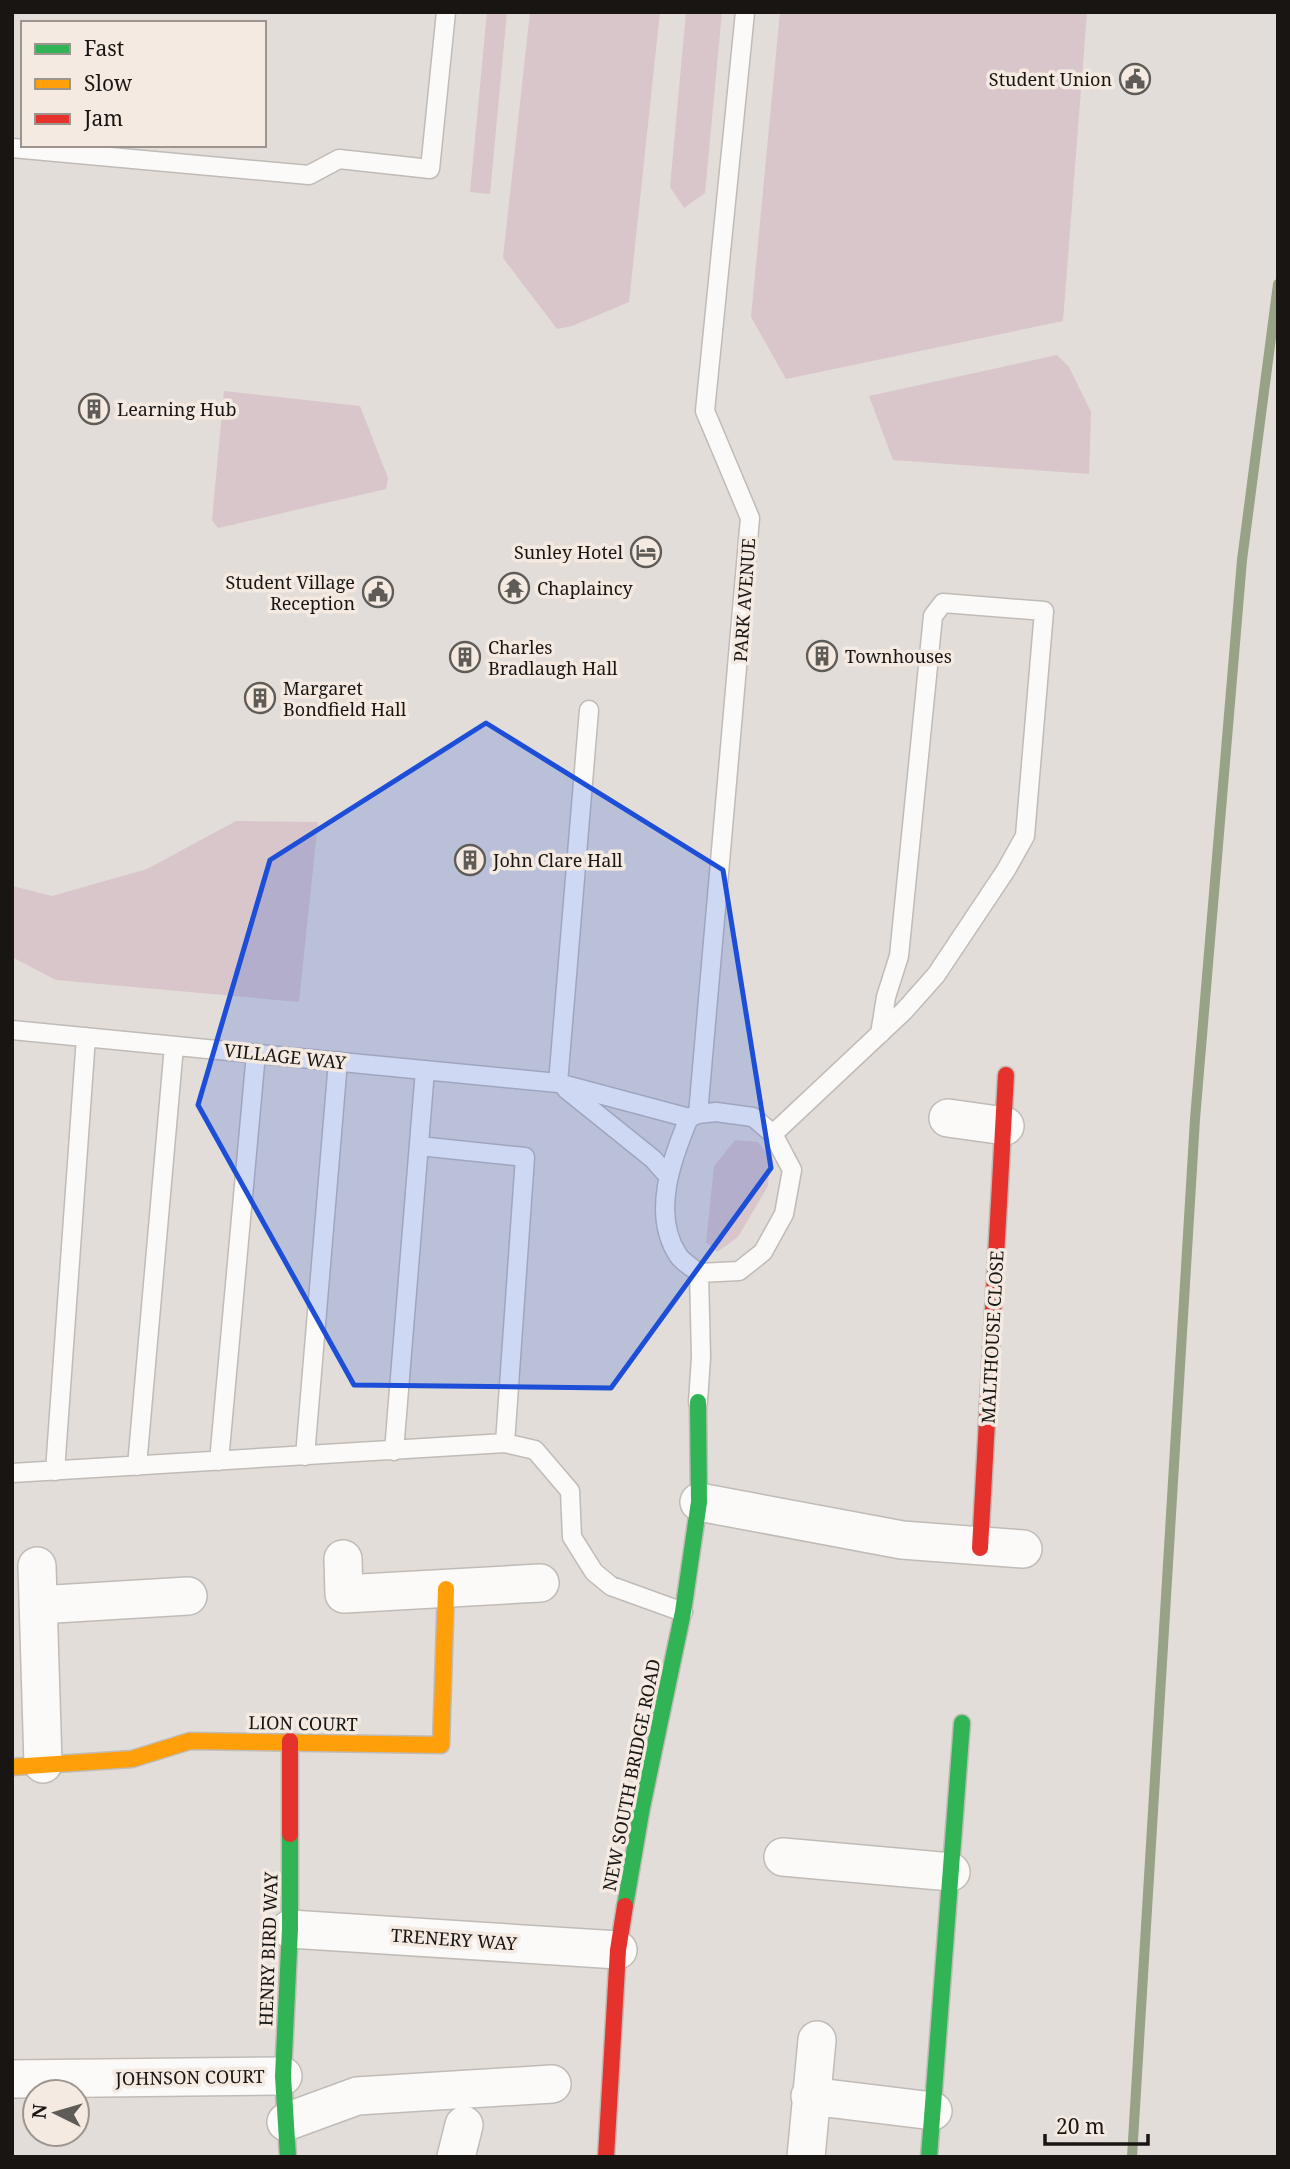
<svg xmlns="http://www.w3.org/2000/svg" width="1290" height="2169" font-family="'Noto Serif',serif">
  <style>
    .green { fill: #d9c6ca }
    .lines { fill: none; stroke-linecap: round; stroke-linejoin: round }
    .stream { stroke: #98a287; stroke-width: 10 }
    .lane-casing { stroke: #c0bbb7; stroke-width: 21 }
    .street-casing { stroke: #c0bbb7; stroke-width: 40 }
    .fast-casing { stroke: #c0bbb7; stroke-width: 19 }
    .slow-casing { stroke: #c0bbb7; stroke-width: 19 }
    .jam-casing { stroke: #c0bbb7; stroke-width: 19 }
    .lane { stroke: #fbfaf9; stroke-width: 18 }
    .street { stroke: #fbfaf9; stroke-width: 37 }
    .fast { stroke: #30b455; stroke-width: 16 }
    .slow { stroke: #ff9f0a; stroke-width: 16 }
    .jam { stroke: #e5322d; stroke-width: 16 }
    .marked { fill: #1d4ed8; fill-opacity: 0.2; stroke: #1d4ed8; stroke-width: 5; stroke-linejoin: round }
    .labels { text-anchor: middle; dominant-baseline: central; stroke-width: 7; stroke-linejoin: round; paint-order: stroke }
    .poi-label { font-size: 18px; fill: #181512; stroke: #f4eae1; text-anchor: start }
    .street-label { font-size: 18px; fill: #181512; stroke: #f4eae1 }
  </style>
  <rect width="100%" height="100%" fill="#e2ddd8"/>
  <!-- green -->
  <path class="green" d="M487,12H507L490,194L470,192Z
    M530,12H660L629,302L572,326L557,329L503,258Z
    M686,12H722L705,193L684,208L670,187Z
    M780,12H1087L1063,321L786,379L751,317Z
    M1057,355L1069,367L1091,412L1089,474L893,460L869,396Z
    M224,391L360,406L388,478L386,489L218,528L212,520Z
    M236,821L318,822L299,1002L56,980L12,957V886L52,896L147,869Z
    M735,1140L758,1142L770,1158L768,1186L738,1237L717,1252L706,1242L714,1166Z"/>
  <g class="lines">
    <!-- stream -->
    <path class="stream" d="M1132,2157L1195,1119L1242,560L1278,284"/>
    <!-- lane casing -->
    <g class="lane-casing">
      <path id="lane" d="M12,148L309,175L339,159L430,169L446,12
        M12,1030L558,1083L689,1118
        M558,1083L589,710
        M566,1089L653,1159L669,1177
        M716,1112L753,1117L773,1134L792,1170L784,1214L763,1252L739,1271L699,1273C692,1267 682,1262 678,1255C651,1214 672,1158 689,1118L698,1114Z
        M698,1114L750,518L705,411L745,12
        M773,1134L904,1011L936,975L1006,870L1025,836L1044,611L943,603L933,616L899,956L886,997L880,1034
        M419,1146L525,1157L505,1443
        M698,1402L701,1357L699,1273
        M394,1451L425,1070
        M305,1456L338,1061
        M219,1461L256,1053
        M137,1466L174,1046
        M55,1471L86,1037
        M12,1473L505,1443L535,1450L570,1491L572,1537L594,1572L611,1586L683,1612"/>
    </g>
    <!-- street casing -->
    <g class="street-casing">
      <path id="street" d="M948,1118L1005,1126
        M699,1502L902,1540L1023,1549
        M343,1559L344,1594L540,1583
        M37,1566L43,1764
        M38,1605L188,1596
        M783,1857L951,1872
        M290,1929L618,1950
        M12,2079L283,2076
        M810,2096L933,2111
        M286,2122L357,2096L552,2084
        M456,2157L464,2125
        M806,2157L817,2040"/>
    </g>
    <!-- fast casing -->
    <g class="fast-casing">
      <path id="fast" d="M625,1906L642,1807L683,1612L699,1502L698,1402
        M288,2157L283,2076L290,1929V1834
        M929,2157L962,1723"/>
    </g>
    <!-- slow casing -->
    <g class="slow-casing">
      <path id="slow" d="M12,1767L132,1759L190,1741L441,1745L446,1589"/>
    </g>
    <!-- jam casing -->
    <g class="jam-casing">
      <path id="jam" d="M980,1548L1006,1075
        M290,1741V1834
        M606,2157L618,1950L625,1906"/>
    </g>
    <!-- lane -->
    <use href="#lane" class="lane"/>
    <!-- street -->
    <use href="#street" class="street"/>
    <!-- fast -->
    <use href="#fast" class="fast"/>
    <!-- slow -->
    <use href="#slow" class="slow"/>
    <!-- jam -->
    <use href="#jam" class="jam"/>
  </g>
  <!-- marked area -->
  <path class="marked" d="M486,723L723,870L771,1168L611,1388L354,1385L198,1105L270,860Z"/>
  <!-- icons -->
  <defs>
    <g id="civic-ring" transform="scale(1.575)"><circle r="9.5" fill="#f4eae1" stroke="#5f5b57" stroke-width="1.5"/><path d="M-.6-6.5H3V-4.5H.6V-3L4-1V1h2V6H-6V1h2V-1L-.6-3ZM-1.2 2.5V6h2.4V2.5Z" fill="#5f5b57"/></g>
    <g id="building-ring" transform="scale(1.575)"><circle r="9.5" fill="#f4eae1" stroke="#5f5b57" stroke-width="1.5"/><path d="M-4-6H4V6H1V3H-1V6H-4ZM-2.5-4.3h1.7v1.8h-1.7ZM.8-4.3h1.7v1.8H.8ZM-2.5-1h1.7V.8h-1.7ZM.8-1h1.7V.8H.8Z" fill="#5f5b57"/></g>
    <g id="hotel-ring" transform="scale(1.575)"><circle r="9.5" fill="#f4eae1" stroke="#5f5b57" stroke-width="1.5"/><path d="M-6-4.5h1.5V1H6V5H4.5V3h-9V5H-6ZM-4 0a1.8 1.8 0 1 1 3.6 0ZM.5 0V-2.5h3Q6-2.5 6 0Z" fill="#5f5b57"/></g>
    <g id="temple-ring" transform="scale(1.575)"><circle r="9.5" fill="#f4eae1" stroke="#5f5b57" stroke-width="1.5"/><path d="M0-6L5-2H3V0L6.5 2.5H4V6H1.5V3h-3V6H-4V2.5H-6.5L-3 0V-2H-5Z" fill="#5f5b57"/></g>
  </defs>
  <g fill-rule="evenodd">
    <use href="#civic-ring" x="1135" y="79"/>
    <use href="#building-ring" x="94" y="409"/>
    <use href="#hotel-ring" x="646" y="552"/>
    <use href="#temple-ring" x="514" y="588"/>
    <use href="#civic-ring" x="378" y="592"/>
    <use href="#building-ring" x="822" y="656"/>
    <use href="#building-ring" x="465" y="657"/>
    <use href="#building-ring" x="260" y="698"/>
    <use href="#building-ring" x="470" y="860"/>
  </g>
  <g class="labels">
    <!-- poi labels -->
    <g class="poi-label">
      <text x="1112" y="79" text-anchor="end">Student Union</text>
      <text x="117" y="409">Learning Hub</text>
      <text x="623" y="552" text-anchor="end">Sunley Hotel</text>
      <text x="355" y="582" text-anchor="end">Student Village<tspan x="355" dy="21">Reception</tspan></text>
      <text x="537" y="588">Chaplaincy</text>
      <text x="488" y="647">Charles<tspan x="488" dy="21">Bradlaugh Hall</tspan></text>
      <text x="845" y="656">Townhouses</text>
      <text x="283" y="688">Margaret<tspan x="283" dy="21">Bondfield Hall</tspan></text>
      <text x="493" y="860">John Clare Hall</text>
    </g>
    <!-- street labels -->
    <g class="street-label">
      <text transform="translate(744 600) rotate(-86)">PARK AVENUE</text>
      <text transform="translate(285 1056) rotate(6)">VILLAGE WAY</text>
      <text transform="translate(992 1337) rotate(-87)">MALTHOUSE CLOSE</text>
      <text transform="translate(303 1723) rotate(1)">LION COURT</text>
      <text transform="translate(631 1775) rotate(-79)">NEW SOUTH BRIDGE ROAD</text>
      <text transform="translate(454 1939) rotate(4)">TRENERY WAY</text>
      <text transform="translate(268 1949) rotate(-88)">HENRY BIRD WAY</text>
      <text transform="translate(190 2077) rotate(-1)">JOHNSON COURT</text>
    </g>
  </g>
  <!-- border -->
  <rect width="1290" height="2169" fill="none" stroke="#181512" stroke-width="28"/>
  <!-- legend -->
  <rect x="21" y="21" width="245" height="126" fill="#f4eae1" stroke="#9c958e" stroke-width="2"/>
  <rect x="35" y="44" width="35" height="10" fill="#30b455" stroke="#9c958e" stroke-width="2"/>
  <text x="84" y="56" font-size="21" fill="#181512">Fast</text>
  <rect x="35" y="79" width="35" height="10" fill="#ff9f0a" stroke="#9c958e" stroke-width="2"/>
  <text x="84" y="91" font-size="21" fill="#181512">Slow</text>
  <rect x="35" y="114" width="35" height="10" fill="#e5322d" stroke="#9c958e" stroke-width="2"/>
  <text x="84" y="126" font-size="21" fill="#181512">Jam</text>
  <!-- north arrow -->
  <g transform="translate(56 2113) rotate(275)"><circle r="33" fill="#f4eae1" stroke="#9c958e" stroke-width="2"/>
  <path d="M0-5L12 26L0 18L-12 26Z" fill="#5f5b57"/>
  <text y="-10" font-size="19" font-weight="bold" text-anchor="middle" fill="#181512">N</text>
  </g>
  <!-- scale -->
  <path d="M1045 2134v10h103v-10" fill="none" stroke="#181512" stroke-width="3.5"/>
  <text x="1056" y="2134" font-size="21" fill="#181512" stroke="#f4eae1" stroke-width="5" paint-order="stroke">20 m</text>
</svg>
